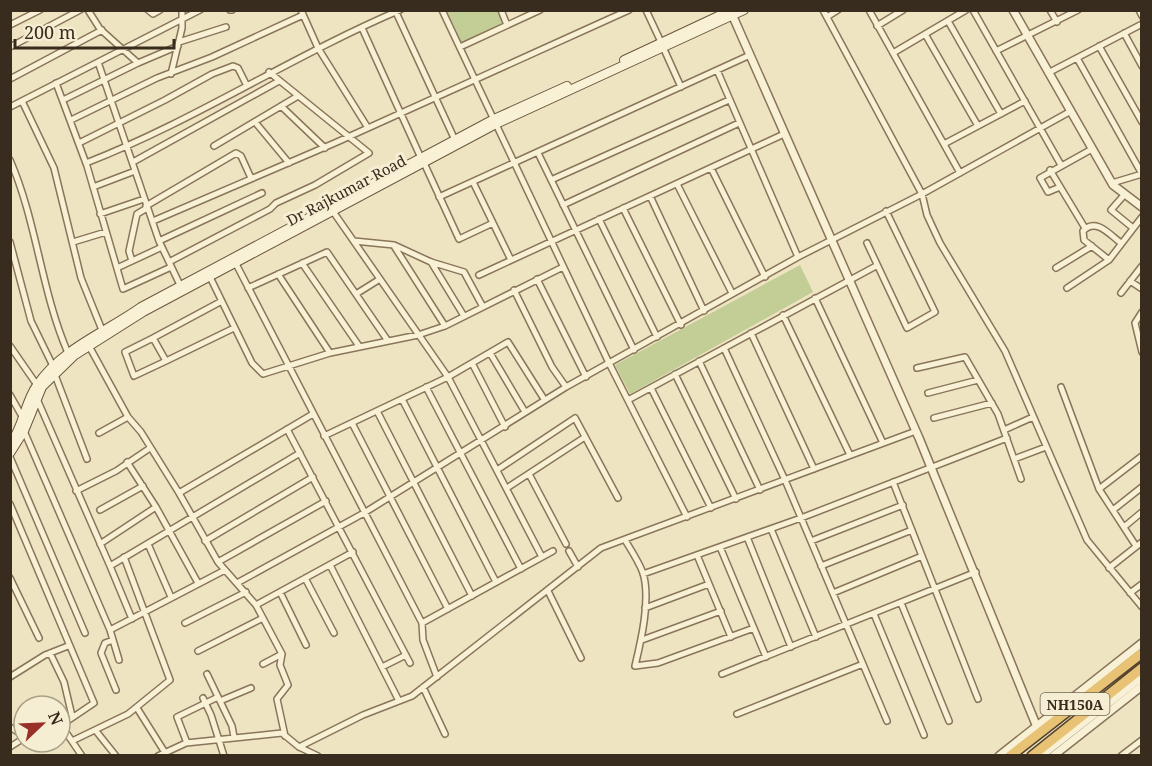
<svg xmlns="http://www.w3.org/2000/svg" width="1152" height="766" font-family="'Noto Serif',serif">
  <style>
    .green { fill: #c3cd96 }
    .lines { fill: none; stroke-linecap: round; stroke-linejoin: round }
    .minor-casing { stroke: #897559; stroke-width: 8 }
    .tertiary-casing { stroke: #897559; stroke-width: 10 }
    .secondary-casing { stroke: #6a563c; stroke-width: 10 }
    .trunk-casing { stroke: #56432e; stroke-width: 12 }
    .minor { stroke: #f9f1d6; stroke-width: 5 }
    .tertiary { stroke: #f9f1d6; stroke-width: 7 }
    .secondary { stroke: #f9f1d6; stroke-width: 8 }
    .trunk { stroke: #e8c376; stroke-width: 9 }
    .labels { text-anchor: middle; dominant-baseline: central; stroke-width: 6; stroke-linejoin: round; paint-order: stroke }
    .shield { fill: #f6eed2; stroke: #716654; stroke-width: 1.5 }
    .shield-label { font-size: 14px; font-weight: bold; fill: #382c1e }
    .street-label { font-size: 15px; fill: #382c1e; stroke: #f6eed2 }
  </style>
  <rect width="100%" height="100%" fill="#eee4c2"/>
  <!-- green -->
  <path class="green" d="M447,11H498L504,23L462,43Z
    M800,265L813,292L630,394L615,365Z"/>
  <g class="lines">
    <!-- minor casing -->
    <g class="minor-casing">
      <path id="minor" d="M88,10L100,29L138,63L178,46
        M148,10L153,14L160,10
        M230,10H232
        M301,10L318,48L368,128
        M395,10L455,140
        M442,10L609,363L687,517
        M501,10L507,25
        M646,10L661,42
        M823,10L922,194L927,215L940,243L1005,351L1087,540L1142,607
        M869,10L960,173
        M973,10L1061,165
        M1050,10L1057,22
        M1139,10L1142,16
        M827,17L838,10
        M948,21L1001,114
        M10,25L40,10
        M877,26L903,10
        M362,28L421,158
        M1124,33L1142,66
        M925,34L978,126
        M179,42L226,27
        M1099,46L1142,122
        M10,47L80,10
        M460,47L540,10
        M663,47L681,87
        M996,51L1078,10
        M893,53L966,10
        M1077,58L1142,174
        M98,62L159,241L181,287
        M717,70L798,257
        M1048,73L1142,24
        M171,74L182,28V10
        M10,79L102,30
        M56,83L87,166L123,289L171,267
        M63,100L138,63
        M22,101L54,168L81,278L102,330
        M281,106L325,148
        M10,107L200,10
        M71,120L157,78L212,57L303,15
        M255,122L289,163
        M79,143L165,100L212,74L233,66L238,68L246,84
        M944,144L1025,101
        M214,146L298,96
        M538,153L634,350
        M10,160C37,222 41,291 68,353
        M133,162L279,81
        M86,163C194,121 292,56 400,10
        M424,163L459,239L493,223
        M711,168L765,277
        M1050,170L1085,228
        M551,180L729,100
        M473,182L511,260
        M1112,183L1142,174
        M677,184L732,293
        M93,187L135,171
        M1060,187L1048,192L1040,178L1092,149
        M1125,194L1111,210L1133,228
        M650,196L704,311
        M439,197L750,55
        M563,205L739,123
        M146,206L236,153L241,156L251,178
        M623,208L681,325
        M332,210L448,377L542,557
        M100,214L144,199
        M599,219L657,337
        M153,221L337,142L629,10
        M159,241L262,193
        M354,241L394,245L431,262L464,272L483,307
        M10,242L31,321L53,366
        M73,242L106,232
        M867,243L907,328L935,312L886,211
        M394,246L445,326
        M234,260L422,623L423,640L437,677
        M1109,260L1084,240L1083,231C1096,217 1110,235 1121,243
        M132,261L129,251L137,214L147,208
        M169,262L270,209L276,203L315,185L369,153L269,72
        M431,262L464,316
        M302,263L359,346
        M117,268L162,247
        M1056,268L1092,246
        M278,274L330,353
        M479,275L784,134
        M210,277L252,363L263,374L330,353L418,335L445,326L563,267
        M537,279L586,377
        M1130,281L1142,289
        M248,288L327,252L388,341
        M1067,288L1109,260L1142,217
        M514,290L552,367L566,387
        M1121,293L1142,266
        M356,294L380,279
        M815,298L883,443
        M220,302L153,338L166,361L234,328
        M1142,312L1135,323L1142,352
        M783,315L850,455
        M751,333L814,469
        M153,338L125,352L134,376L166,361
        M10,346L37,385
        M89,346L128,417L141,432L179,493L218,562L256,605L282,654L280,665L288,685L277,699L285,736
        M724,348L785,480L887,721
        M490,353L525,412
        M699,361L760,490
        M472,363L505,427
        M917,368L965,357L998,414L1021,479
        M675,374L736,499
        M55,375L87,459
        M426,387L521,569
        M1061,387L1099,489L1136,546
        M651,388L711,508
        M928,393L978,380
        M10,395L23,418
        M37,399L110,566L300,453
        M402,399L496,582
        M628,400L876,266
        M377,411L472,596
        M934,418L992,403
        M352,423L448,609
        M287,429L410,663
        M1004,430L1033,417
        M24,431L110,630L119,660
        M99,433L128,417
        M324,436L448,377L508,342L544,399
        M10,457L85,633
        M1014,459L1046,447
        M127,462L156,507L198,583
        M497,470L575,418L618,498
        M529,474L566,544
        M893,482L978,699
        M507,488L585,437
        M1099,489L1142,456
        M76,491L116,471L150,448
        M179,493L313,414
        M10,504L94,703L60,726
        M100,510L143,486
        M1113,510L1142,487
        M1124,527L1142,512
        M771,529L816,637
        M747,537L791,647
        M625,540C631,550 639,562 643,573C651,599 641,641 635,666L658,663L754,628
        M205,541L313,477
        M811,541L903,505
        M100,544L156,507
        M148,544L171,597
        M720,547L766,657
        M569,551L578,567
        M697,555L731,637
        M218,562L326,501
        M330,565L399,701
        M110,566L132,619
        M821,566L912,530
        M1109,568L1142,542
        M643,574L801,518L1007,438
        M10,578L39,638
        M305,578L334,633
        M237,583L364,513L566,387L798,257L922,194L1071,111
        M548,591L581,658
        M280,592L306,645
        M833,593L922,556
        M1130,593L1142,584
        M901,603L949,721
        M256,605L353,552
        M645,608L709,584
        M874,614L924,735
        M185,623L246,592
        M422,623L553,551
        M110,630L225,570
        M113,640L105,643L101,653L116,690
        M642,640L721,611
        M198,651L263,618
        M50,653L64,682L72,716
        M263,664L282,654
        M382,667L406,655
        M207,674L232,726L234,737
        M722,674L976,572
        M10,677L45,655L68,646
        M423,687L445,734
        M203,698L211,715L224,756
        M220,701L251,688
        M137,708L164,751
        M737,714L863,664
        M61,725L82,756
        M10,727L24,736
        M96,731L116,756
        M72,741L128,714L170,680L124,557
        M187,743L177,717L218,697
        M10,747L24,738
        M299,747L363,715L412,696L601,548L916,431
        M158,756L186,743L282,733L299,747L318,756
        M1121,756L1142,740"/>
    </g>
    <!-- tertiary casing -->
    <g class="tertiary-casing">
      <path id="tertiary" d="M1013,10L1113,185L1142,207
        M731,12L919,438L1039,732
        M999,756L1142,643
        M1041,756L1142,677
        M1053,756L1142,686"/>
    </g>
    <!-- secondary casing -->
    <g class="secondary-casing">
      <path id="secondary" d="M624,60L731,10
        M10,444C24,426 24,403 37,385C62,348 106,332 141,307L494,119L567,86
        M10,453L24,431L42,387L75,355L143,312L496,124L744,10"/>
    </g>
    <!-- trunk casing -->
    <g class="trunk-casing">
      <path id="trunk" d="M1010,756L1142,653
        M1032,756L1142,668"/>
    </g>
    <!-- minor -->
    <use href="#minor" class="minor"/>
    <!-- tertiary -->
    <use href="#tertiary" class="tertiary"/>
    <!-- secondary -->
    <use href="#secondary" class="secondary"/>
    <!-- trunk -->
    <use href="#trunk" class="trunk"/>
  </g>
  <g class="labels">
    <!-- shield labels -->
    <rect class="shield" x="1040.5" y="693" width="69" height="22" rx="4.5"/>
    <g class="shield-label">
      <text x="1075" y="704">NH150A</text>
    </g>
    <!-- street labels -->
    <g class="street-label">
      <text transform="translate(346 190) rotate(-28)">Dr Rajkumar Road</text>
    </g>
  </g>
  <!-- border -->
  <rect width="1152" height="766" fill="none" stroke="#382c1e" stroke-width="24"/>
  <!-- north arrow -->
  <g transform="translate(42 724) rotate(67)"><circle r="28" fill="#f6eed2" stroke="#aaa08a" stroke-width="1.5"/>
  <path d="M0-4.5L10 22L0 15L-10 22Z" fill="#982f29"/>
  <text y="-9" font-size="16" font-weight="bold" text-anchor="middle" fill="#382c1e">N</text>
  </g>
  <!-- scale -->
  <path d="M15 39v9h159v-9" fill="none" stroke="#382c1e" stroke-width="3"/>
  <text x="24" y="39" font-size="18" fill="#382c1e" stroke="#f6eed2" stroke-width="4.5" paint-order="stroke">200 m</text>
</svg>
